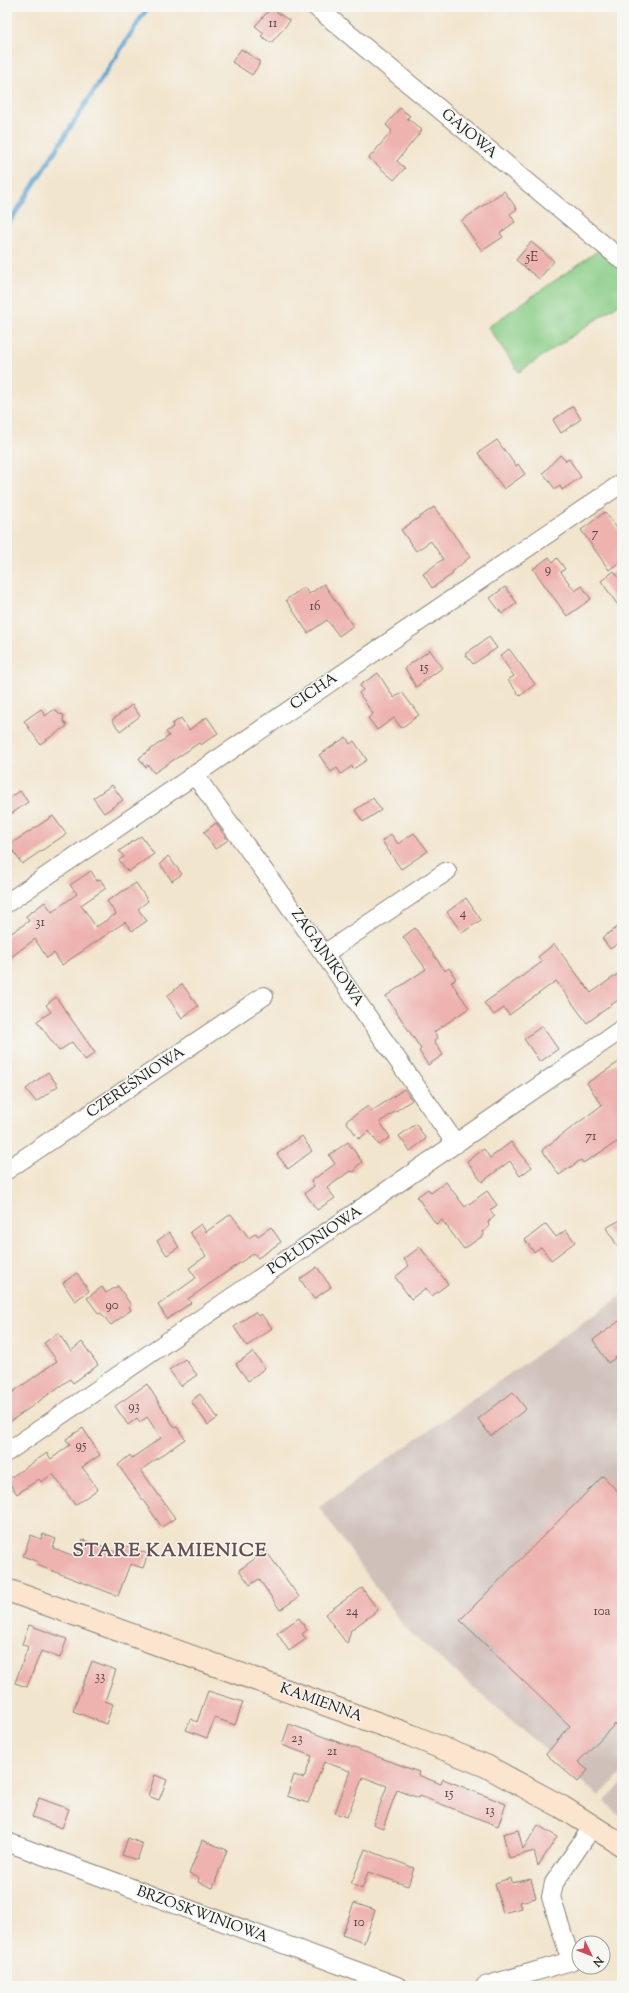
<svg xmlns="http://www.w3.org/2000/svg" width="629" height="1993" font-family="'Sorts Mill Goudy',serif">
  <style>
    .industrial { fill: #cfc0ba }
    .green { fill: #89cd86; stroke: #527451 }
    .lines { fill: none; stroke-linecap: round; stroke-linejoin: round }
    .stream { stroke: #5da4d4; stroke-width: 4.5 }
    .building { fill: #eeb2af }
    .street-casing { stroke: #878075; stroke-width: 20 }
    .secondary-casing { stroke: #878075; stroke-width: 24 }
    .street { stroke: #fff; stroke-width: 18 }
    .secondary { stroke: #fce5cf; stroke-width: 22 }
    .labels { text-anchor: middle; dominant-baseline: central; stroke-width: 3; stroke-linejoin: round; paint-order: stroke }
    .number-label { font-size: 13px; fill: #504241 }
    .street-label { font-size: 15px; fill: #1c1c1c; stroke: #f6f6f2 }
    .district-label { font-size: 19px; font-weight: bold; letter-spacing: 1px; fill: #66504f; stroke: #f6f6f2 }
  </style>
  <rect width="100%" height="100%" fill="#f6f6f2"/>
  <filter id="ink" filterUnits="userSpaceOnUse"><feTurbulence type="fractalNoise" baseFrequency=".025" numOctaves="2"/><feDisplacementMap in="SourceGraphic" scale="8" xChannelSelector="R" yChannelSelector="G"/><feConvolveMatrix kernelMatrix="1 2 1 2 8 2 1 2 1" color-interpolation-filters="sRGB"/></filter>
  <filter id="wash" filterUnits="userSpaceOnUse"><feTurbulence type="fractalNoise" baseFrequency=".012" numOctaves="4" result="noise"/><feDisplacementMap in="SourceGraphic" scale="16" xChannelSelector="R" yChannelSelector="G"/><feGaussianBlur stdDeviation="0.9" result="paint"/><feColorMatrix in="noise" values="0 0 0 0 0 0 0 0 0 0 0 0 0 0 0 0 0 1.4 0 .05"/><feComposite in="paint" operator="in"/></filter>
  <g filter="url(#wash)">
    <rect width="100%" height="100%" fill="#f2e5ce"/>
    <!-- industrial -->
    <path class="industrial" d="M622,1295V1773L599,1796L405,1628L319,1507Z
      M622,1783V1817L604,1801Z"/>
    <!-- green -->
    <path class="green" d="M599,250L622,269V302L519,372L488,327Z"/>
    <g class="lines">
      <!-- stream -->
      <path class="stream" d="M7,226L148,7"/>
    </g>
    <g id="blocks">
      <!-- building -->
      <path class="building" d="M271,8L290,21L271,43L261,36L264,33L255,26Z
        M241,49L259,61V65L252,75L232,62Z
        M400,108L410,116L407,118L422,130L397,161L405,168L394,180L369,158L392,131L386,125Z
        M504,191L517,209L510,214L515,222L500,233L503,237L482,251L461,221Z
        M531,242L554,261L539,279L516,260Z
        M573,406L581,419L561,433L553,420Z
        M497,440L516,466L518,464L525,474L504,489L478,453Z
        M560,455L566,461L569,459L581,477L562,490L560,486L555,489L543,473Z
        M434,507L470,557L452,572L453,574L432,588L423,574L443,559L431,541L416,551L401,530Z
        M605,512L622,535V560L609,570L581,530Z
        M549,557L553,562L557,558L565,569L561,572L575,591L582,586L591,599L567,616L533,569Z
        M614,571L622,582V611L601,581Z
        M324,584L353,626L339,636L327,620L308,633L286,600L304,587L309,594Z
        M505,587L517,603L502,614L490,598Z
        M489,637L497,648L473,664L465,654Z
        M509,649L535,684L520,696L508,680L514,676L500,656Z
        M430,650L442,668L416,687L405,668Z
        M378,673L394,698L402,692L419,715L401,728L394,718L377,730L368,718L373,714L359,693L363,690L360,685Z
        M132,705L140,716L120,731L112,720Z
        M41,709L45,716L55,709L59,714L64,715L63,720L67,726L40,744L24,721Z
        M207,717L218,733L201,745L199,743L154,773L148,765L145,767L139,758L169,736L166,732L173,727L172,724L181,718L189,730Z
        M346,737L350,744L354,741L367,760L353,769L352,766L341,774L337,768L331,772L319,755Z
        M112,785L123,800L104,813L93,798Z
        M20,791L28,802L7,817V800Z
        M373,798L381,810L363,822L355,810Z
        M53,816L66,834L22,864L9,845Z
        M216,823L228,840L215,849L204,832Z
        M414,833L428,851L401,869L382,841L391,834L398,844Z
        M141,836L154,854L128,872L119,860L124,857L119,851Z
        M168,856L182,874L172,881L160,864Z
        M91,871L97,881L100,879L106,888L81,905L96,927L116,914L107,901L136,883L148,901L138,909L147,921L132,931L125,922L62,965L54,953L47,958L35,939L7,960V936L29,921L26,916L45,902L52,912L77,894L70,885Z
        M466,898L481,920L462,933L447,912Z
        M622,924V941L610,949L602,938Z
        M415,928L445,971L449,968L456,979L451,982L469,1008L434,1032L438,1038L434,1041L443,1055L428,1065L419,1051L421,1049L386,996L426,969L403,937Z
        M554,944L591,993L622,971V997L587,1023L556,981L509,1015L504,1008L494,1015L484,1003L542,962L538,957Z
        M182,984L198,1006L182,1018L167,996Z
        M56,997L95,1053L85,1060L72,1042L59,1051L37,1021L51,1012L46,1005Z
        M542,1026L558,1049L540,1062L524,1039Z
        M622,1060V1139L583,1163L581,1160L559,1175L542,1150L602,1105L587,1083Z
        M48,1072L58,1086L36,1102L26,1089Z
        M404,1089L412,1100L380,1122L390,1137L379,1145L369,1131L359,1139L346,1121L368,1106L372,1111Z
        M416,1124L426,1139L410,1151L399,1136Z
        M302,1136L312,1151L288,1169L277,1154Z
        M348,1142L362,1162L356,1167L355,1172L350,1171L327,1188L335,1198L317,1210L305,1193L314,1186L311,1181L335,1164L329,1155Z
        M511,1142L532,1167L520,1176L510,1161L482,1182L467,1161L484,1149L490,1158Z
        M446,1182L465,1207L487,1191L497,1205L490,1210L495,1216L488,1222L489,1227L482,1232L484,1235L464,1249L442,1220L436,1224L417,1197L428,1189L431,1193Z
        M231,1214L249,1238L256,1233L258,1236L271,1227L281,1242L258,1258L254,1253L188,1299L191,1303L167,1319L158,1305L196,1278L189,1268L206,1256L190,1232L201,1224L206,1232Z
        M622,1219V1253L606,1228Z
        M546,1224L556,1237L566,1230L575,1242L551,1260L541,1247L534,1252L525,1240Z
        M169,1232L179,1247L167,1255L157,1241Z
        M420,1247L448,1284L432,1296L426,1288L411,1299L395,1277L409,1266L404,1259Z
        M317,1267L331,1287L314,1299L300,1279Z
        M77,1273L89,1291L75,1301L63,1283Z
        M118,1286L131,1305L129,1306L131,1310L111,1325L101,1313L99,1314L87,1298L102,1287L106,1293Z
        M255,1312L258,1316L261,1314L272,1328L247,1346L234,1327Z
        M622,1319V1353L608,1363L593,1340Z
        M58,1333L71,1351L82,1342L98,1365L73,1383L70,1379L7,1424V1396L57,1361L44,1343Z
        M253,1352L265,1368L248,1381L236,1364Z
        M185,1359L197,1375L181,1386L169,1370Z
        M147,1384L175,1428L177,1427L185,1439L141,1470L175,1518L162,1527L118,1465L130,1455L132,1458L161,1438L147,1417L140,1422L137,1418L128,1425L115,1406Z
        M513,1392L526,1409L491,1436L478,1419Z
        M200,1394L218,1418L208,1425L191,1401Z
        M83,1428L100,1455L82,1467L98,1489L75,1505L53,1474L41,1482L39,1479L17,1494L7,1480L47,1453L51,1459L70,1445L66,1439Z
        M603,1476L622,1496V1731L615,1724L578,1762L588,1770L578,1782L546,1754L570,1726L460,1620Z
        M43,1534L56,1539L53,1548L77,1557L83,1540L117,1552L120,1544L148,1554L143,1568L130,1564L118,1596L37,1565L38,1562L23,1556L31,1535L41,1539Z
        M266,1551L299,1597L280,1610L259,1579L250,1585L239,1570Z
        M362,1588L378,1610L351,1630L347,1644L325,1614Z
        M299,1618L307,1630L302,1634L306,1639L289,1651L277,1633Z
        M29,1625L67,1639L60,1658L41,1651L27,1687L15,1683L28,1647L22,1644Z
        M92,1661L116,1670L105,1701L113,1704L106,1724L73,1711Z
        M208,1691L243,1702L235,1725L215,1718L207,1738L186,1730L191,1719L197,1722Z
        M289,1724L419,1772L418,1775L441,1784L443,1779L506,1804L498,1826L420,1796L419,1798L397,1790L383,1828L373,1824L387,1786L363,1777L347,1817L335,1813L350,1771L324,1762L308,1803L287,1796L294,1775L304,1778L312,1756L282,1745Z
        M155,1775L167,1780L159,1800L148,1796Z
        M39,1798L69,1809L62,1828L32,1817Z
        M538,1825L557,1837L538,1866L534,1851L509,1858L503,1834L518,1830L523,1849Z
        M128,1838L143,1844L137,1860L122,1855Z
        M202,1840L227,1850L213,1888L198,1882L199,1878L189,1874Z
        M365,1849L414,1868L408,1886L368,1872L362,1889L351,1884Z
        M511,1878L512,1883L531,1879L536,1898L520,1902L522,1908L503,1913L495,1883Z
        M354,1903L375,1910L364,1943L342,1935Z"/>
    </g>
  </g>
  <g filter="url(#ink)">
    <use href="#blocks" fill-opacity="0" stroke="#878075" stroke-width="1"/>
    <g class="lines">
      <!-- street casing -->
      <g class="street-casing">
        <path id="street" d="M316,7L622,260
          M194,774L324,954L456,1144
          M7,903L622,483
          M324,954L447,871
          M7,1170L264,996
          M7,1452L622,1029
          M7,1842L397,1986
          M485,1986L571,1961L551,1897L554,1883L593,1826"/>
      </g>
      <!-- secondary casing -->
      <g class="secondary-casing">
        <path id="secondary" d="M7,1590L410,1735L486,1766L562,1807L622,1845"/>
      </g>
      <!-- street -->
      <use href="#street" class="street"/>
      <!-- secondary -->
      <use href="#secondary" class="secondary"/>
    </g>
  </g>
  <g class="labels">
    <!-- number labels -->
    <g class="number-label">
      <text x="273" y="24">11</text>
      <text x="532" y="258">5E</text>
      <text x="595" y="534">7</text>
      <text x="548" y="570">9</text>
      <text x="315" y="607">16</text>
      <text x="424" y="668">15</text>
      <text x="463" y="914">4</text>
      <text x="40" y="923">31</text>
      <text x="591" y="1137">71</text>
      <text x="112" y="1306">90</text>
      <text x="134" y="1407">93</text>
      <text x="81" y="1446">95</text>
      <text x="352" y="1612">24</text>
      <text x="602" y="1612">10a</text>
      <text x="100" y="1677">33</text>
      <text x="297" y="1739">23</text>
      <text x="332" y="1752">21</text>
      <text x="449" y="1794">15</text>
      <text x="490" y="1811">13</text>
      <text x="359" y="1923">10</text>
    </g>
    <!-- street labels -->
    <g class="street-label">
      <text transform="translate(469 134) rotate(40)">GAJOWA</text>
      <text transform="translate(314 692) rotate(-34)">CICHA</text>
      <text transform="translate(327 958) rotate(55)">ZAGAJNIKOWA</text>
      <text transform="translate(136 1083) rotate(-34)">CZEREŚNIOWA</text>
      <text transform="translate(315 1241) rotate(-34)">POŁUDNIOWA</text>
      <text transform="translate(321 1703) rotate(20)">KAMIENNA</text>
      <text transform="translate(202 1915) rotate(20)">BRZOSKWINIOWA</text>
    </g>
    <!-- district labels -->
    <g class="district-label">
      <text x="170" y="1551">STARE KAMIENICE</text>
    </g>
  </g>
  <!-- margin -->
  <rect width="629" height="1993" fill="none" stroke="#f6f6f2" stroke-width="24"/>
  <!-- north arrow -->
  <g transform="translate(591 1955) rotate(133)"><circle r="19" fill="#f6f6f2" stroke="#9f9f9c"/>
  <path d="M0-3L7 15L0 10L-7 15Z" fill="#d1495b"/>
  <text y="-6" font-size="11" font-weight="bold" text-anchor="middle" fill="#1c1c1c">N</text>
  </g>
</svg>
